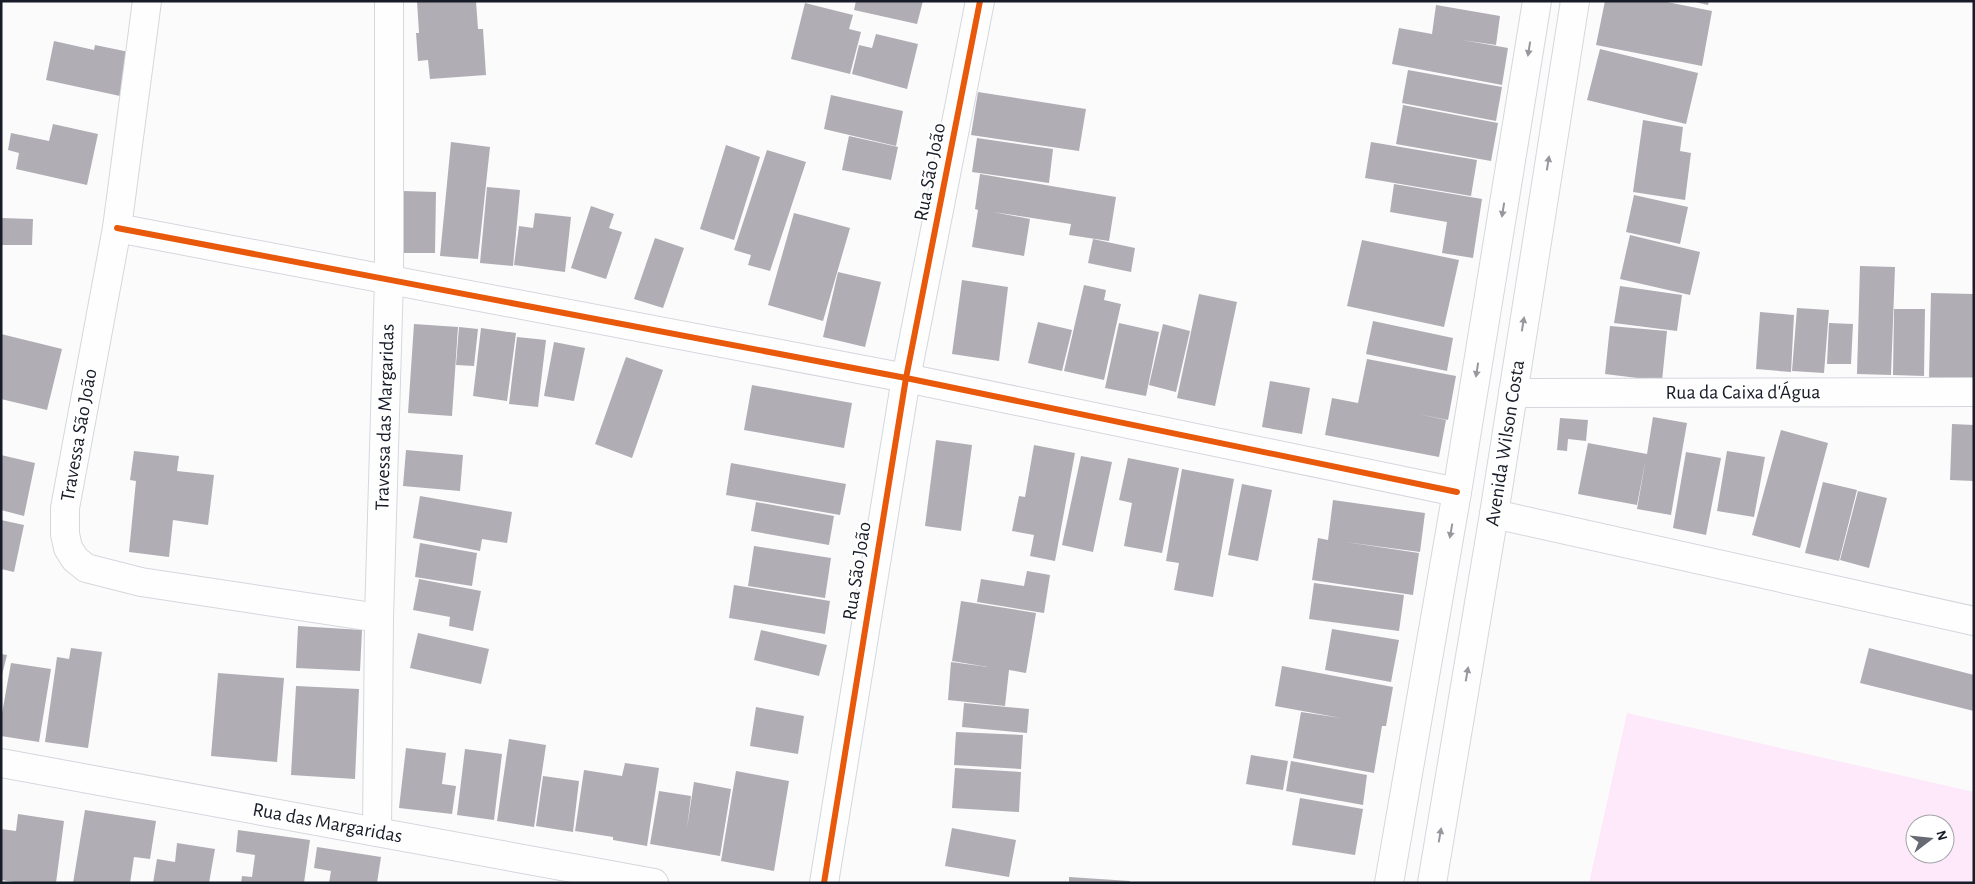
<svg xmlns="http://www.w3.org/2000/svg" width="1975" height="884" font-family="'Alegreya Sans',sans-serif">
  <style>
    .green { fill: #fde9f9; fill-rule: evenodd }
    .building { fill: #b0adb5 }
    .lines { fill: none; stroke-linecap: round; stroke-linejoin: round }
    .minor-casing { stroke: #d4d7dd; stroke-width: 30 }
    .tertiary-casing { stroke: #d4d7dd; stroke-width: 30 }
    .minor { stroke: #fefefe; stroke-width: 28 }
    .tertiary { stroke: #fefefe; stroke-width: 28 }
    .cycleway-casing { stroke: #fff; stroke-width: 9 }
    .cycleway { stroke: #e8590c; stroke-width: 6 }
    .oneway { fill: #96989e }
    .labels { text-anchor: middle; dominant-baseline: central; stroke-width: 4; stroke-linejoin: round; paint-order: stroke }
    .street-label { font-size: 20px; fill: #171c28; stroke: #fff }
  </style>
  <rect width="100%" height="100%" fill="#fbfbfb"/>
  <!-- green -->
  <path class="green" d="M1627,713L1974,792V883H1589ZM1915,824H1945V854H1915Z"/>
  <!-- building -->
  <path class="building" d="M417,1H476L478,29H483L486,75L430,79L428,60L418,61L416,33H419Z
    M856,1H923L917,24L854,10Z
    M1605,1H1662L1712,11L1702,66L1596,45Z
    M1691,1H1709L1708,5Z
    M805,3L853,15L849,29L861,32L850,74L791,59Z
    M1436,5L1500,16L1496,45L1462,40L1508,48L1502,85L1392,64L1399,28L1432,34Z
    M876,34L918,44L907,89L852,74L859,45L872,48Z
    M54,41L94,50L95,45L129,52L120,96L46,80Z
    M1600,49L1698,73L1686,124L1587,100Z
    M1408,70L1502,87L1496,121L1402,103Z
    M978,92L1086,109L1079,151L971,135Z
    M831,95L903,111L896,146L824,129Z
    M1403,105L1498,123L1491,161L1396,144Z
    M1643,120L1683,127L1680,151L1691,153L1685,200L1633,192Z
    M53,124L98,134L87,185L16,169L19,153L8,150L11,133L49,141Z
    M849,136L898,147L891,180L842,170Z
    M977,138L1053,149L1049,183L972,172Z
    M451,142L490,147L478,259L440,256Z
    M1371,142L1477,160L1471,196L1365,178Z
    M726,145L760,157L734,240L700,229Z
    M767,150L806,162L770,271L748,265L751,255L734,250Z
    M980,174L1116,197L1109,241L1069,235L1071,224L993,212L1030,219L1024,256L972,247L978,210L975,209Z
    M1394,184L1482,199L1473,258L1442,253L1447,222L1390,212Z
    M487,187L520,190L513,266L480,263Z
    M403,191L436,192L435,253H401Z
    M1634,195L1688,207L1680,244L1626,232Z
    M591,206L614,214L609,228L622,232L606,279L571,268Z
    M535,213L571,217L565,272L514,265L519,226L533,228Z
    M794,213L850,228L823,321L768,305Z
    M1,218L33,219L32,245H1Z
    M1630,235L1700,252L1690,295L1620,279Z
    M655,238L684,248L663,308L634,299Z
    M1093,239L1135,248L1131,272L1088,263Z
    M1362,240L1459,260L1444,327L1347,306Z
    M1860,266L1895,267L1891,375L1857,374Z
    M838,272L881,282L865,347L823,337Z
    M962,280L1008,287L999,361L952,354Z
    M1084,285L1106,290L1104,300L1121,304L1104,380L1064,371Z
    M1620,286L1682,295L1677,331L1614,323Z
    M1931,293L1974,294V381L1929,379Z
    M1199,294L1237,302L1215,406L1177,398Z
    M1797,308L1829,310L1824,373L1792,371Z
    M1894,309H1925L1924,376L1893,375Z
    M1760,312L1794,315L1791,372L1756,369Z
    M1373,321L1453,338L1447,371L1366,354Z
    M1038,322L1072,330L1062,371L1028,363Z
    M1119,323L1159,332L1146,396L1105,388Z
    M1829,323L1853,324L1851,364H1827Z
    M414,324L458,327L452,416L408,413Z
    M1163,324L1190,331L1176,392L1149,385Z
    M1610,326L1667,331L1662,381L1605,374Z
    M459,327L478,329L474,366L456,365Z
    M481,328L516,333L507,401L473,396Z
    M1,334L62,349L47,410L1,399Z
    M517,337L546,340L538,407L509,404Z
    M554,342L585,348L574,401L544,396Z
    M626,357L663,370L632,458L595,444Z
    M1367,359L1456,376L1448,420L1418,414L1446,420L1439,457L1325,435L1332,398L1358,403Z
    M1270,381L1310,388L1302,434L1262,427Z
    M752,385L852,403L844,448L744,430Z
    M1653,417L1687,423L1671,515L1637,509L1646,458L1637,505L1578,494L1588,443L1647,454Z
    M1560,418L1588,420L1586,441L1568,439L1567,451L1557,450Z
    M1952,424L1974,425V481L1950,480Z
    M1781,430L1828,443L1800,548L1752,535Z
    M936,440L972,445L961,531L925,526Z
    M1034,445L1075,453L1055,561L1030,556L1034,535L1012,531L1019,496L1025,497Z
    M406,450L463,455L460,491L403,486Z
    M134,451L179,456L177,471L214,475L208,525L173,520L169,557L129,552L136,481L130,480Z
    M1727,451L1765,457L1754,517L1717,511Z
    M1686,452L1721,458L1706,535L1673,528Z
    M1,455L35,463L24,516L1,510Z
    M1081,456L1112,462L1093,552L1062,545Z
    M1128,458L1179,468L1162,553L1124,546L1132,503L1119,500Z
    M731,463L846,484L840,515L726,495Z
    M1182,469L1234,479L1213,597L1174,590L1179,563L1166,561Z
    M1823,482L1857,490L1839,561L1805,553Z
    M1242,484L1272,490L1258,561L1228,555Z
    M1858,491L1887,498L1869,568L1840,560Z
    M420,496L512,512L507,543L482,539L480,551L413,538Z
    M1333,500L1425,513L1420,552L1345,542L1419,553L1413,595L1312,580L1318,538L1328,540Z
    M756,502L834,516L829,545L751,531Z
    M1,520L24,525L14,572L1,569Z
    M420,543L477,553L472,586L415,577Z
    M754,546L831,558L825,598L748,586Z
    M1027,571L1050,575L1044,613L977,602L981,579L1024,586Z
    M419,579L481,591L473,631L449,626L450,617L413,610Z
    M1314,583L1404,595L1399,631L1309,619Z
    M734,585L830,601L825,634L729,618Z
    M961,601L1036,613L1026,673L1009,670L1005,706L948,700L951,662L988,667L952,661Z
    M298,626L362,630L360,671L296,668Z
    M1332,629L1399,640L1391,682L1325,670Z
    M761,630L827,645L819,676L754,660Z
    M418,633L489,649L481,684L410,668Z
    M71,648L102,652L88,748L45,742L57,657L69,659Z
    M1869,648L1974,675V711L1860,683Z
    M1,654L7,655L2,675H1Z
    M11,663L51,669L39,742L1,736V719Z
    M1282,666L1393,687L1386,726H1382L1374,773L1293,758L1301,712L1341,718L1275,706Z
    M218,673L284,678L277,762L211,756Z
    M296,686L359,689L355,779L291,775Z
    M964,703L1029,709L1027,733L962,727Z
    M756,707L804,716L798,754L750,746Z
    M956,732L1023,735L1021,769L954,765Z
    M509,739L546,745L534,827L497,821Z
    M406,748L446,753L442,784L456,786L452,814L399,808Z
    M465,749L502,754L494,820L457,815Z
    M1251,755L1288,761L1283,790L1246,784Z
    M1291,761L1367,775L1363,805L1286,791Z
    M625,763L659,768L647,846L613,840V837L575,831L584,770L622,776Z
    M955,768L1021,772L1019,812L952,808Z
    M736,771L789,781L774,871L721,861Z
    M543,776L579,781L573,832L536,826Z
    M694,782L731,789L720,856L650,844L659,791L691,796L687,828Z
    M1300,798L1363,809L1355,855L1292,845Z
    M85,810L156,821L150,859L134,857L130,883H73Z
    M18,814L64,821L56,883H21L1,880V829L16,831Z
    M952,828L1016,840L1009,877L945,866Z
    M238,830L310,840L304,883H241L242,876L252,877L255,855L236,852Z
    M177,843L215,849L209,883H153L157,859L175,862Z
    M317,847L381,857L377,883H329L331,871L314,868Z
    M1069,877L1130,881V883H1069Z"/>
  <g class="lines">
    <!-- minor casing -->
    <g class="minor-casing">
      <g id="minor">
        <path d="M147,1L117,228L65,508V534L68,548L75,559L86,568L141,582L379,618"/>
        <path d="M117,228L906,378L1457,492"/>
        <path id="s1" d="M1513,393L1974,392"/>
        <path d="M1494,514L1974,621"/>
        <path id="s2" d="M1,763L654,883"/>
        <path id="s3" d="M377,832L379,618L389,279V1"/>
        <path d="M824,883L906,378L980,1"/>
      </g>
    </g>
    <!-- tertiary casing -->
    <g class="tertiary-casing">
      <g id="tertiary">
        <path d="M1389,883L1457,492L1537,1"/>
        <path id="s4" d="M1432,883L1494,514L1575,1"/>
      </g>
    </g>
    <!-- minor -->
    <use href="#minor" class="minor"/>
    <!-- tertiary -->
    <use href="#tertiary" class="tertiary"/>
    <!-- cycleway casing -->
    <g class="cycleway-casing">
      <path id="cycleway" d="M117,228L906,378L1457,492
        M824,883L906,378L980,1"/>
    </g>
    <!-- cycleway -->
    <use href="#cycleway" class="cycleway"/>
  </g>
  <!-- one-way arrows -->
  <defs><path id="oneway-solid" d="M-6-.8H1V-3.2L6.5 0L1 3.2V.8H-6Z" transform="scale(1.25)"/></defs>
  <g class="oneway">
    <use href="#oneway-solid" transform="translate(1529 49) rotate(99)"/>
    <use href="#oneway-solid" transform="translate(1548 163) rotate(-81)"/>
    <use href="#oneway-solid" transform="translate(1503 210) rotate(99)"/>
    <use href="#oneway-solid" transform="translate(1523 324) rotate(-81)"/>
    <use href="#oneway-solid" transform="translate(1477 370) rotate(99)"/>
    <use href="#oneway-solid" transform="translate(1451 531) rotate(100)"/>
    <use href="#oneway-solid" transform="translate(1467 674) rotate(-80)"/>
    <use href="#oneway-solid" transform="translate(1440 835) rotate(-80)"/>
  </g>
  <g class="labels">
    <!-- street labels -->
    <g class="street-label">
      <text transform="translate(930 172) rotate(-79)">Rua São João</text>
      <text stroke="none"><textPath href="#s1" startOffset="230">Rua da Caixa d'Água</textPath></text>
      <text stroke="none"><textPath href="#s3" startOffset="415">Travessa das Margaridas</textPath></text>
      <text transform="translate(79 435) rotate(-80)">Travessa São João</text>
      <text stroke="none"><textPath href="#s4" startOffset="446">Avenida Wilson Costa</textPath></text>
      <text transform="translate(857 571) rotate(-81)">Rua São João</text>
      <text stroke="none"><textPath href="#s2" startOffset="332">Rua das Margaridas</textPath></text>
    </g>
  </g>
  <!-- border -->
  <rect width="1975" height="884" fill="none" stroke="#171c28" stroke-width="5"/>
  <!-- north arrow -->
  <g transform="translate(1930 839) rotate(74)"><circle r="24" fill="#ffffff" stroke="#a2a4a9"/>
  <path d="M0-4L9 19L0 12L-9 19Z" fill="#676a72"/>
  <text y="-8" font-size="14" font-weight="bold" text-anchor="middle" fill="#171c28">N</text>
  </g>
</svg>
